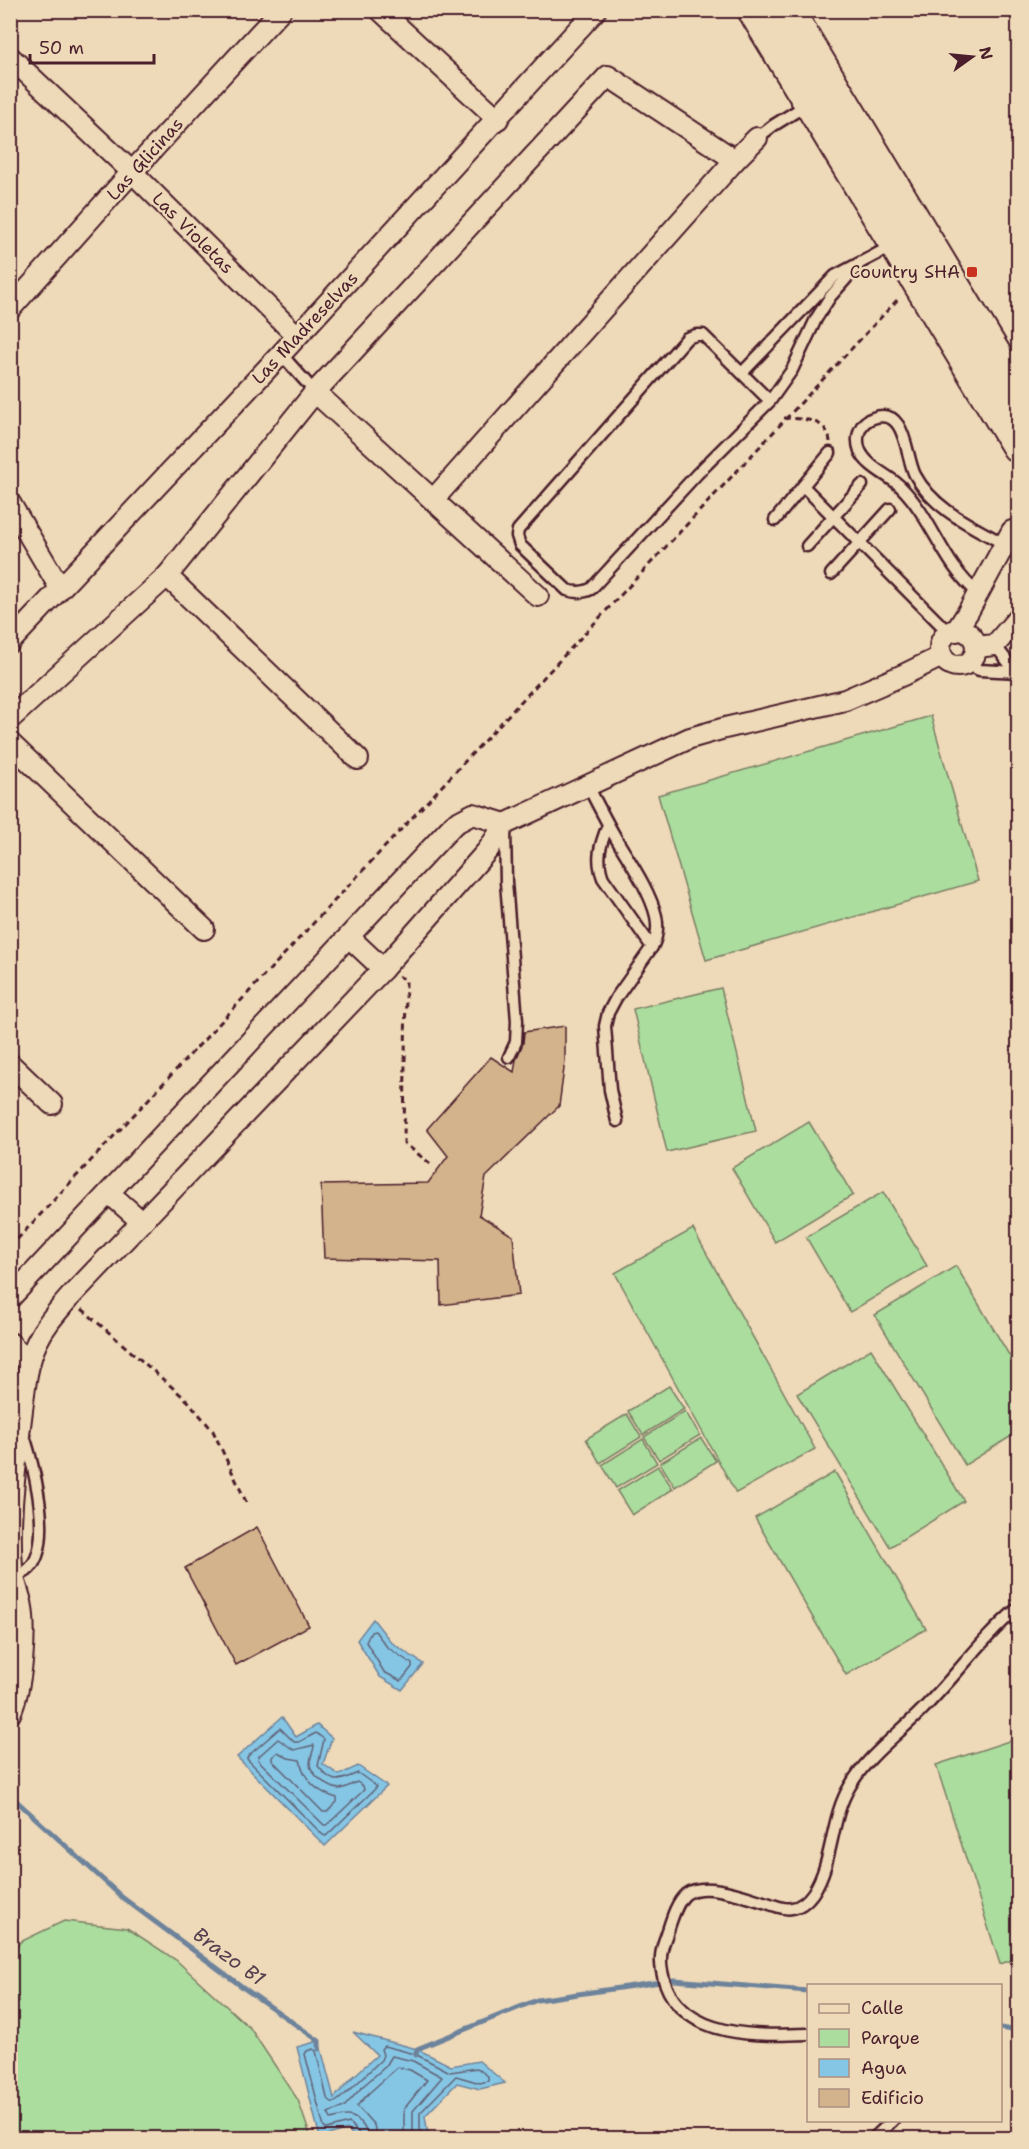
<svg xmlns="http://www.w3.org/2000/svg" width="1029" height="2149" viewBox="0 0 1029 2149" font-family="'Shantell Sans',sans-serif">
	<rect width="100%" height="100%" fill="#eed9b8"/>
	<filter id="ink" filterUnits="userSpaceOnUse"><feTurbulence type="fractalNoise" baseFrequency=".0167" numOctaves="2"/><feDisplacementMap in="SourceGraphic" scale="12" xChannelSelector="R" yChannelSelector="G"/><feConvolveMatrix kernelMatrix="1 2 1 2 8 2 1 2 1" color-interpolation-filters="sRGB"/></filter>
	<g filter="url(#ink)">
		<!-- green -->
		<g fill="#abdd9e" stroke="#7a7e64" stroke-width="1.5">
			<polygon points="931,716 978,881 706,960 658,795"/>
			<polygon points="721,988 756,1131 667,1152 633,1009"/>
			<polygon points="809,1122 853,1195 775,1242 732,1168"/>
			<polygon points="883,1192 927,1266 850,1312 806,1237"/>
			<polygon points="693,1229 815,1449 736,1493 615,1273"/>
			<polygon points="956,1266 1018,1370 1018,1432 965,1465 875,1315"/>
			<polygon points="871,1349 964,1501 890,1547 797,1394"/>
			<polygon points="669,1386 684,1409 643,1435 628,1411"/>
			<polygon points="685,1411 700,1435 659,1460 644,1437"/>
			<polygon points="627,1414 641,1437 600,1463 586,1439"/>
			<polygon points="701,1438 716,1461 675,1487 660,1463"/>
			<polygon points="643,1439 657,1463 616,1488 602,1465"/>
			<polygon points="658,1466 673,1489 632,1515 617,1491"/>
			<polygon points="835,1472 926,1629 846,1675 755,1518"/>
			<polygon points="1018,1738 1018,1958 1000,1964 936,1765"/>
			<polygon points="64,1921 127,1928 176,1960 250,2028 298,2100 311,2138 11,2138 11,1959 20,1942"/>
		</g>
		<!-- water -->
		<g fill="#85c6e5" stroke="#6d839b" stroke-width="1.5">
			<polygon points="373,1619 391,1642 423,1664 402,1690 380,1677 357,1640"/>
			<polygon points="282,1717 296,1737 317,1725 332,1738 323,1764 339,1775 358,1766 387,1786 325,1846 237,1757"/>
			<polygon points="353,2032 417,2049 451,2066 479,2061 505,2083 480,2089 457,2083 425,2116 428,2134 425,2138 356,2138 347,2129 320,2138 297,2047 319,2041 334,2098 353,2077 377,2055"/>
		</g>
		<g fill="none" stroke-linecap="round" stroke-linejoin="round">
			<!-- shore -->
			<g stroke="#626275" stroke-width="1.5">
				<polygon points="375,1631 387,1647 412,1664 412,1667 401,1681 384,1672 366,1642 371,1632"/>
				<path d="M280,1728L294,1742H299L316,1733L324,1739L318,1766C334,1786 338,1781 358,1773L376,1786L375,1789L326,1836L323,1835L247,1759L248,1756Z"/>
				<path d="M278,1739L294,1750L314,1745C314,1751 310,1757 310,1764C310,1774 329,1788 339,1789C345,1789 351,1784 357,1782L363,1786L364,1790L327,1825H324L258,1760L259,1756Z"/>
				<path d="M278,1752L288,1758L300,1760C304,1780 316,1792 337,1798V1802L327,1812H323L272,1760V1757Z"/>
				<path d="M360,2138L359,2133L349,2123L327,2129L324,2128L305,2054L307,2051L313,2049L316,2051L327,2098L333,2103C340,2102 373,2067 381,2060L383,2055L381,2049L384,2046L415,2054L450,2072L477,2068L488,2076V2081L480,2083L456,2076L453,2079L420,2113V2138"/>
				<path d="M368,2138C367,2128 357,2115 346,2116C341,2116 336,2118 331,2119L328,2113L344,2107L362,2087L386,2066L392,2056L413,2061L442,2077L413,2111V2138"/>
				<polyline points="377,2138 374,2125 357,2106 369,2093 398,2067 410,2070 427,2080 404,2109 404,2138"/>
			</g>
			<!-- stream -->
			<g stroke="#6d839b" stroke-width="5">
				<polyline points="10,1795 123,1898 248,1991 319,2041 319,2049"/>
				<polyline points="1000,2028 1018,2031"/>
				<polyline points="416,2055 417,2049 537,2000 674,1980 808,1991"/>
			</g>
		</g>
		<!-- building -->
		<g fill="#d2b38c" stroke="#4a1f2b" stroke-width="1.5">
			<polygon points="565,1026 565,1061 559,1106 486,1177 479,1215 513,1236 519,1295 441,1305 440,1261 324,1258 321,1185 428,1183 448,1156 427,1129 491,1057 514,1072 516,1060 523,1043 524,1032"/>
			<polygon points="257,1527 309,1626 236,1665 185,1568"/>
		</g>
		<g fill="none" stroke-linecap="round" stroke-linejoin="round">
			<!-- service casing -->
			<g stroke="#4a1f2b" stroke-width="15">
				<g id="service">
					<polyline points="757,138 774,125 808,104"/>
					<polyline points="281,354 315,392"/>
					<polyline points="742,373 835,276 894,245"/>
					<path d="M770,401L703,335H696L687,338L518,530L517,536L520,545L567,590C576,593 583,593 591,589L697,474L770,401L792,370L816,319L830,297L859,264"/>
					<polyline points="803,486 949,633"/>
					<polyline points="775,520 830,453"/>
					<polyline points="807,546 862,485"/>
					<polyline points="831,574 890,509"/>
					<path d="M978,593C943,565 933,519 901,487C889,475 868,468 860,451C855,438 859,422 873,418C907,406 905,456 915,475C933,509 972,526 1004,544"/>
					<polyline points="995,645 1014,670"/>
					<polyline points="966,664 979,670 1018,672"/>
					<path d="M588,786C598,805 607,823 617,840C630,862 650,891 656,916C658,926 657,938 652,947L616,998L608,1013L605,1026L610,1090L617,1121"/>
					<path d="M608,825C601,843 595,858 603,878L652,947"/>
					<polyline points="505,828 506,882 517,1021 516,1042 509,1057"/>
					<path d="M11,1576C64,1574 33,1462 23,1433"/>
					<path d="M808,2034C760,2036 685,2039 665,1983C660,1967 659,1955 665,1939C670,1926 675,1903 686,1894C705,1880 749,1898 770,1904C776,1906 785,1910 792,1908C800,1907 808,1900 813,1893C834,1861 830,1818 850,1786C867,1756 899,1734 922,1710C955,1677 982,1638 1018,1608"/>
					<polyline points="874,2138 893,2120"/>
				</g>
			</g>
			<!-- minor casing -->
			<g stroke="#4a1f2b" stroke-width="24">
				<g id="minor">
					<polyline points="380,10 498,119"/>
					<polyline points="10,57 132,172 297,336"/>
					<polyline points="10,309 132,172 281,10"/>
					<polyline points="315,392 538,596"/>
					<polyline points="433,500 735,160 757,138"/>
					<polyline points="10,503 60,588"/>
					<polyline points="167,576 358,759"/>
					<circle cx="958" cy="648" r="18"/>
					<polyline points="956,631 968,612 1012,531"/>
					<polyline points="10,642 281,354 596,10"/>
					<polyline points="976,647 995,645 1018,618"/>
					<polyline points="10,719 167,576 315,392 608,76 735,160"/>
					<polyline points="10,743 204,929"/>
					<polyline points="349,937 383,969"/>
					<polyline points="10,1064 52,1104"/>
					<polyline points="109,1193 142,1222"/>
					<polyline points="10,1298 454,824 473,814 505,824"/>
					<polyline points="10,1343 29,1364"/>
					<path d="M10,1714C22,1687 27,1631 21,1602C18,1590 13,1579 12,1567C8,1520 15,1472 20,1426C24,1398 25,1367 37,1342C45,1325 57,1312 69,1298L383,969L488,850L505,824L690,738L725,728L845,700L903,675L942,656"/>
				</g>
			</g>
			<!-- primary casing -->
			<g stroke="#4a1f2b" stroke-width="36">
				<g id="primary">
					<polyline points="754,10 1018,446"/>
					<polyline points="787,10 1018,393"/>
				</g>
			</g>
			<!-- path -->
			<g stroke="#4a1f2b" stroke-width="3" stroke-dasharray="6 4.5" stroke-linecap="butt">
				<path d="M784,418C802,419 828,418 830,442"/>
				<polyline points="398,976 406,980 404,1143 432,1165"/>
				<polyline points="10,1247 900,297"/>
				<polyline points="82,1309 188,1401 213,1431 248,1506"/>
			</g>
			<!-- service -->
			<use href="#service" stroke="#eed9b8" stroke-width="10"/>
			<!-- minor -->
			<use href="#minor" stroke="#eed9b8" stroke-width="20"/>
			<!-- primary -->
			<use href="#primary" stroke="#eed9b8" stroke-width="32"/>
		</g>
	</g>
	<!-- markers -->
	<rect fill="#c8321e" stroke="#eed9b8" stroke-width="2" x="966" y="266" width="12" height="12" rx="3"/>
	<g text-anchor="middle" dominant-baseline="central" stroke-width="5" stroke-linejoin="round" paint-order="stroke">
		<!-- street labels -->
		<g font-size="18" fill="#4a1f2b" stroke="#eed9b8">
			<text transform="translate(145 159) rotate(-48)">Las Glicinas</text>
			<text transform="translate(193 233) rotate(45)">Las Violetas</text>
			<text transform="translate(305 328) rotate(-47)">Las Madreselvas</text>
		</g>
		<!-- poi labels -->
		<g font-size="18" fill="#4a1f2b" stroke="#eed9b8" text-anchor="end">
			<text x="960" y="272">Country SHA</text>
		</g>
		<!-- water labels -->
		<g font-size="20" font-style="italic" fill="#564050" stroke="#eed9b8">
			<text transform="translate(229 1956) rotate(36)">Brazo B1</text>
		</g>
	</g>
	<!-- margin -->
	<rect width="1029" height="2149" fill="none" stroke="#eed9b8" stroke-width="36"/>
	<rect x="18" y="18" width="993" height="2113" fill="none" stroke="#4a1f2b" stroke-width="2" filter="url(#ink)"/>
	<!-- legend -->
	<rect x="807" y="1984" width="195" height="138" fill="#eed9b8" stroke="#ac8f80" stroke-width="1.5"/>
	<rect x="819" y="2004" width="30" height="9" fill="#eed9b8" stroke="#ac8f80" stroke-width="1.5"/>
	<text x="861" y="2014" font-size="18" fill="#4a1f2b">Calle</text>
	<rect x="819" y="2029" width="30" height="18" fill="#abdd9e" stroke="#ac8f80" stroke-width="1.5"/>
	<text x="861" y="2044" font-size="18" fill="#4a1f2b">Parque</text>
	<rect x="819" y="2059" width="30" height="18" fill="#85c6e5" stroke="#ac8f80" stroke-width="1.5"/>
	<text x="861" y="2074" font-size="18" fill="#4a1f2b">Agua</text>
	<rect x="819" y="2089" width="30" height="18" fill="#d2b38c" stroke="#ac8f80" stroke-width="1.5"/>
	<text x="861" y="2104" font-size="18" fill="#4a1f2b">Edificio</text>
	<!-- north arrow -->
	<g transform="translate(972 57) rotate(75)" stroke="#eed9b8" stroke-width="4.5" paint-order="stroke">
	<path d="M0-4.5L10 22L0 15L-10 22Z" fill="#4a1f2b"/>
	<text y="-9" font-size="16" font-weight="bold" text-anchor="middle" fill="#4a1f2b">N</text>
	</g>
	<!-- scale -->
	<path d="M30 54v9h124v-9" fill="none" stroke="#4a1f2b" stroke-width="3"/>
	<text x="39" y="54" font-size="18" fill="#4a1f2b" stroke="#eed9b8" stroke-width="4.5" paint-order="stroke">50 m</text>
</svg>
